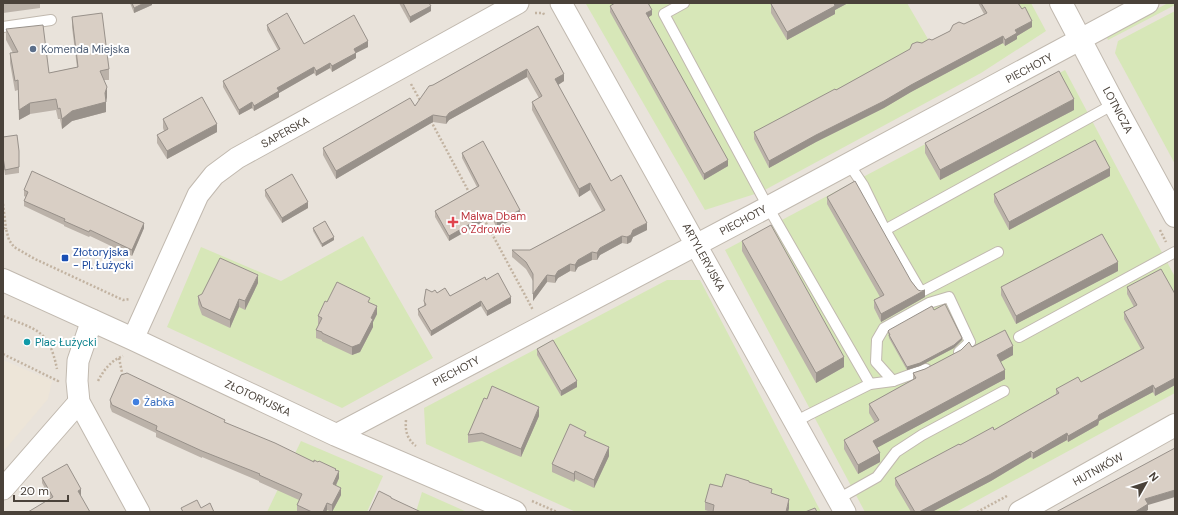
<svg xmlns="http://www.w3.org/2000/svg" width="1178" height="515" viewBox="0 0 1178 515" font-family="'DM Sans',sans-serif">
	<rect width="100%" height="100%" fill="#f5f2ed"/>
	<!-- residential -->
	<rect fill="#e9e3db" x="3" y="3" width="1172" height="509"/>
	<!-- education -->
	<polygon fill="#ede5d8" points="3,360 52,381 48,399 3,452"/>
	<!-- green -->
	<g fill="#d7e7b8">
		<polygon points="587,3 907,3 932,46 1005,3 1031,3 1046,31 981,73 761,192 705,210 586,4"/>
		<polygon points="1168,3 1175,3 1175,5 1108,40 1106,36"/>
		<polygon points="1175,11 1175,164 1115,53 1118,41"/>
		<polygon points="1065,70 1175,277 1175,393 956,512 865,512 725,250"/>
		<polygon points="363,236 433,358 342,408 167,327 201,247 281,281"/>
		<polygon points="667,280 700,280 821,512 576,512 426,444 424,408"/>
		<polygon points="301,441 383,476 367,512 267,512"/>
		<polygon points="422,492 467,512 416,512"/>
	</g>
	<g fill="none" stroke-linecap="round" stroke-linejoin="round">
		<!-- service casing -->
		<g stroke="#c1b9af" stroke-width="12">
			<g id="service">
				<polyline points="684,3 664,14 768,207 870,384"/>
				<polyline points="3,27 51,20"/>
				<polyline points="849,164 863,185 885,230 921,292 998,252"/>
				<polyline points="885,230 1114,104"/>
				<polyline points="1019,337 1175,252"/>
				<polyline points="893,381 876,362 877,340 884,328 929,303 949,297 970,342 959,352"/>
				<polyline points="795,422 808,415 870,384 893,381 926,369"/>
				<polyline points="838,499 877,477 896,452 922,435 1004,391"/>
			</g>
		</g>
		<!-- minor casing -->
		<g stroke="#c1b9af" stroke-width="23">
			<g id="minor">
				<polyline points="561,3 845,512"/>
				<polyline points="92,320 78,361 77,381 79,402 139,512"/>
				<polyline points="133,339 198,195 214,175 237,158 406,65 518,3"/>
				<polyline points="336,435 768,207 1148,3"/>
				<polyline points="3,489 79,402"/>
			</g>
		</g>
		<!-- tertiary casing -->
		<g stroke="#c1b9af" stroke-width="24">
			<g id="tertiary">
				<polyline points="1061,3 1114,104 1175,216"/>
				<polyline points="3,280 133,339 336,435 515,512"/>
				<polyline points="1020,512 1175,425"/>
			</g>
		</g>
		<!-- path -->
		<g stroke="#c2b3a1" stroke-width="2.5" stroke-dasharray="2 2" stroke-linecap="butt">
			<polyline points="535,13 543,13 545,16"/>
			<polyline points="411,84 421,102"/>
			<polyline points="431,121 470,194"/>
			<polyline points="3,204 6,229"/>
			<polyline points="484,219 533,310"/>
			<polyline points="3,228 6,229 9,240 14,247 35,259 123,300 130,299"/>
			<polyline points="1160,230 1166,242"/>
			<path d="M3,316C36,330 49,329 57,369"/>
			<polyline points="3,354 58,381 58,380"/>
			<polyline points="119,358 123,377"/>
			<path d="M98,381C104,370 110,361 123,356"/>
			<path d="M406,420C405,431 407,439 416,446"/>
			<polyline points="532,501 557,512"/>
			<polyline points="977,512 1007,496"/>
		</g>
		<!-- service -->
		<use href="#service" stroke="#fff" stroke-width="10"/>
		<!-- minor -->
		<use href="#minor" stroke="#fff" stroke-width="21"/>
		<!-- tertiary -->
		<use href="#tertiary" stroke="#fff" stroke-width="22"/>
	</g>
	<!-- wall -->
	<g fill="#bbb2a9">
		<polygon points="3,3 40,3 40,8 3,13"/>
		<polygon points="130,3 152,3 152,5 134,13"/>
		<polygon points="399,3 429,3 431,11 410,23"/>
		<polygon points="774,3 848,3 835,10 835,14 787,40 771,13 771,4"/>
		<polygon points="978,3 1018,3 1032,27 1017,36 1017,39 1005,46 1003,43 911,92 884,108 816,142 769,168 754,139 754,132 836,90 922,43 932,40 984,14"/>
		<polygon points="610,6 652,15 648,17 728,166 704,180 610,12"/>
		<polygon points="72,17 109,69 109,80 104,80 107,97 106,100 106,112 72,121 62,129 60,119 58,119 56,110 30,114 19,120 18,90 15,91 10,63 10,53 13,53 6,40 6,29 49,73 77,67 72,27"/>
		<polygon points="267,25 304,44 368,47 356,53 356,58 332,72 330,68 316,76 314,73 279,93 279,97 254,111 252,108 239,115 223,87 223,81 278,50 267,30"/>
		<polygon points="538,26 564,81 558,85 611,181 647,230 633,237 631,242 627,244 622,243 600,255 597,260 592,260 578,267 575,272 570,271 558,278 555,283 547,282 533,301 533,281 526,269 512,257 512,250 530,250 602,211 590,190 579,197 532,110 532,102 539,98 527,77 449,120 446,124 433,122 336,179 323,155 323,148 415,106 433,85"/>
		<polygon points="1074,110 940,180 925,153 925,143"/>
		<polygon points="163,119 217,132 167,159 157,143 157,135 164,131 163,128"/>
		<polygon points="3,137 19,151 19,173 5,175 3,162"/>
		<polygon points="462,153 520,215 497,228 491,217 449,241 435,217 435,211 477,187 462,158"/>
		<polygon points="1110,176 1009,230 994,202 994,194"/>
		<polygon points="24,190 144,228 132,256 90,236 89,237 64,226 64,225 24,206 24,201 26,197 24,196"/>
		<polygon points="265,190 308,208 282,223 265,196"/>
		<polygon points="827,197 911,281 918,290 925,297 881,322 874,308 874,300 880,297 827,204"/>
		<polygon points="313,228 334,240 322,247 313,231"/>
		<polygon points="742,241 844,367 816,383 742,251"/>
		<polygon points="1118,271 1016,324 1001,295 1001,287"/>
		<polygon points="486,280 511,303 487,316 481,306 431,336 418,315 418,309 424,306 424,301 437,293 450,296"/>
		<polygon points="258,283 245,310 239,307 230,328 202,315 198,304 198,296"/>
		<polygon points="1127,287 1175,294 1175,385 1155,396 1153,392 1099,421 1098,425 1068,442 1067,440 1033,459 1031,457 991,481 932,512 911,512 895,485 895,478 960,445 994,430 1027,411 1056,394 1056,389 1081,382 1141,349 1124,319 1124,312 1134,307 1127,294"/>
		<polygon points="327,302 370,303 377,314 373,322 373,327 360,352 352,355 322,341 322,340 316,338 316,330 319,325 318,324 318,316"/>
		<polygon points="934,310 962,340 954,348 920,366 907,370 889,338 888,331"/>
		<polygon points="972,347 1013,355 1000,362 1005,379 876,448 880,462 858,474 844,449 844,440 875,423 869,413 869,404 913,380 913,373 925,369"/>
		<polygon points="537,349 577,387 561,396 537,355"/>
		<polygon points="487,399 539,416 521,457 482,441 468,443 468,435"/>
		<polygon points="110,400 225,423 314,462 336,470 339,478 336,486 341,495 332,512 327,510 326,512 297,512 297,505 299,500 259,482 259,481 202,457 202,458 156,437 156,433 112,412 110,407"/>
		<polygon points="586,437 609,456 594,488 575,479 574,482 552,472 552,464"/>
		<polygon points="42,478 81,495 51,499 42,483"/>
		<polygon points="749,482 772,494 789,508 788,512 711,512 705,510 705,502 722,487"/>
	</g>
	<!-- shaded-wall -->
	<g fill="#98918a">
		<polygon points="144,3 152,3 152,5 134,13 134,8"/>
		<polygon points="834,3 848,3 835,10 835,14 787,40 787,32"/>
		<polygon points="431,6 431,11 410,23 410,17"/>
		<polygon points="652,10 652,15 646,19 646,13"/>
		<polygon points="1032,21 1032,27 1017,36 1017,39 1005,46 1005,40 1015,30"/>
		<polygon points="1003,36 1003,43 911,92 884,108 816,142 769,168 769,161 816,135"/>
		<polygon points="368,41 368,47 356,53 356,58 332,72 332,66 354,49"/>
		<polygon points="330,63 330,68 316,76 316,71"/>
		<polygon points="314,67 314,73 279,93 279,97 254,111 254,106 277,88"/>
		<polygon points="527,69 527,77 449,120 446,124 446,117 449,113"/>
		<polygon points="564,74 564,81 555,87 555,79"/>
		<polygon points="107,87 107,97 106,102 106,112 72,121 62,129 62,119 72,111 105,93"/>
		<polygon points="1074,99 1074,110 940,180 940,170"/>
		<polygon points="252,102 252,108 239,115 239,110"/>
		<polygon points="30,103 30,114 19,120 19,110"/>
		<polygon points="433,115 433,122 336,179 336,171"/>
		<polygon points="217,124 217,132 167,159 167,151"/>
		<polygon points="728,160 728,166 704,180 704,174"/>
		<polygon points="1110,168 1110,176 1009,230 1009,222"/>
		<polygon points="590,183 590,190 579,197 579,189"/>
		<polygon points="308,202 308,208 282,223 282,218"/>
		<polygon points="520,210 520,215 497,228 497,222"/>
		<polygon points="491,212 491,217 449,241 449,236"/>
		<polygon points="144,223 144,228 132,256 132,250"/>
		<polygon points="647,223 647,230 633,237 631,242 627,244 627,237 633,230"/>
		<polygon points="622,236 622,243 600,255 597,260 597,253 600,248"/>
		<polygon points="334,237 334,240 322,247 322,244"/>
		<polygon points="592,252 592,260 578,267 575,272 575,265 578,260"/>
		<polygon points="1118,262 1118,271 1016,324 1016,316"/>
		<polygon points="570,264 570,271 558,278 555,283 555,276 558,271"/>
		<polygon points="258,275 258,283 245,310 245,301"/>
		<polygon points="547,275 547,282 533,301 533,294"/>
		<polygon points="925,290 925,297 881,322 881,314"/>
		<polygon points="511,297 511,303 487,316 487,311"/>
		<polygon points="239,299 239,307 230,328 230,320"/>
		<polygon points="481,301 481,306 431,336 431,331"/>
		<polygon points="377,306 377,314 373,322 373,327 360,352 352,355 352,347 371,318"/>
		<polygon points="962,338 962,340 954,348 920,366 907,370 907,367"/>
		<polygon points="1013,346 1013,355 997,364 997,355"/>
		<polygon points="844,357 844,367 816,383 816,373"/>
		<polygon points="1005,370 1005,379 873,450 873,441"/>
		<polygon points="1175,378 1175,385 1155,396 1155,389"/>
		<polygon points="577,381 577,387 561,396 561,391"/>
		<polygon points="1153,385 1153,392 1099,421 1098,425 1068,442 1068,436 1099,415"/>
		<polygon points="539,407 539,416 521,457 521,449"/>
		<polygon points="1067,433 1067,440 1033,459 1033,453"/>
		<polygon points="609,447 609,456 594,488 594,480"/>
		<polygon points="1031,451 1031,457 991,481 932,512 919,512"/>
		<polygon points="880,453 880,462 858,474 858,465"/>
		<polygon points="339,471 339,478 333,491 333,484"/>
		<polygon points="575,471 575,479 574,482 574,474"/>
		<polygon points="341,488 341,495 332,512 332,505"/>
		<polygon points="81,489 81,495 78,496 78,491"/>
		<polygon points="1175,490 1175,497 1148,505 1148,510 1145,512 1135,512 1145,499"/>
		<polygon points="789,499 789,508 788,512 786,512"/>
		<polygon points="327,503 327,510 326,512 323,512"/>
	</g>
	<!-- building -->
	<g fill="#d9cfc5" stroke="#98918a">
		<polygon points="132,3 144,3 134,8"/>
		<polygon points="403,3 429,3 431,6 410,17"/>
		<polygon points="615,3 648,3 652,10 646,13 728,160 704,174 610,6"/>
		<polygon points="774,3 834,3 835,6 787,32 771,4"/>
		<polygon points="981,3 1018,3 1022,9 1025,7 1032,21 1015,30 1017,33 1005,40 1003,36 911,85 884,101 816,135 769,161 754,132 835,89 836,90 910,49 912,44 917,42 922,43 929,39 932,40 950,31 953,25 959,22 964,24 987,13"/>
		<polygon points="102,13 109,69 100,71 107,87 105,93 106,102 72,111 62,119 60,108 58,109 56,99 30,103 19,110 18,80 15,81 10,53 18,52 6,29 43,25 49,73 78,67 72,17"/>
		<polygon points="287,13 304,44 354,15 368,41 354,49 356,53 332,66 330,63 316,71 314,67 277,88 279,91 254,106 252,102 239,110 223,81 280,49 267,25"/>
		<polygon points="538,26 564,74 555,79 611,181 621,175 647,223 633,230 631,235 627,237 622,236 600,248 597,253 592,252 578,260 575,265 570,264 558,271 555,276 547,275 533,294 533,274 526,262 512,250 530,250 605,210 590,183 579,189 532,102 542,96 527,69 449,113 446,117 433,115 336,171 323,148 410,98 415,106 429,86 433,85"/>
		<polygon points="1059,71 1074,99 940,170 925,143"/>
		<polygon points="202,97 217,124 167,151 157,135 168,129 163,119"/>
		<polygon points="17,135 19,151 19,167 5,170 3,157 3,137"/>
		<polygon points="1095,140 1110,168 1009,222 994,194"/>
		<polygon points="483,141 520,210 497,222 491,212 449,236 435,211 479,186 462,153"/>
		<polygon points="32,171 144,223 132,250 90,230 89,232 64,221 65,219 24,201 28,192 24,190"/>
		<polygon points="292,174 308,202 282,218 265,190"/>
		<polygon points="855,181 911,281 918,290 921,291 925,290 881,314 874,300 884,295 827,197"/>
		<polygon points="325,221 334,237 322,244 313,228"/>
		<polygon points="771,225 844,357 816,373 742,241"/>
		<polygon points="1102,234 1118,262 1016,316 1001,287"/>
		<polygon points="220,258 258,275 245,301 239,299 230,320 202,307 198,296 202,294"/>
		<polygon points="1161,269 1175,294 1175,378 1155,389 1153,385 1099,415 1098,419 1068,436 1067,433 1033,453 1031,451 991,474 919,512 915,512 895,478 959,444 960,445 993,427 994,430 1027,411 1059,393 1056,389 1078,377 1081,382 1144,348 1124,312 1137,305 1127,287"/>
		<polygon points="498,273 511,297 487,311 481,301 431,331 418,309 426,305 424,301 426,289 432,292 435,290 437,293 445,288 450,296 485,277 486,280"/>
		<polygon points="337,282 370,298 368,302 377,306 371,318 373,319 360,344 352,347 322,333 322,332 316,330 322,318 318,316 325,301 327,302"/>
		<polygon points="945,304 962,338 954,345 920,363 907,367 889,335 890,335 888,331 889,330 932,306 934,310"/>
		<polygon points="1005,330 1013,346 997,355 1005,370 873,441 880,453 858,465 844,440 879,420 869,404 916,378 913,373 925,369 961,350 969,342 972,347"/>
		<polygon points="553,340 577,381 561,391 537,349"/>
		<polygon points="127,373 225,420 224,422 275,443 314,462 314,460 318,462 319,461 336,469 335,470 339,471 333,484 341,488 332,505 327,503 323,512 312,512 297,505 302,494 259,475 260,474 202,451 156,430 157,426 112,405 110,400 121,375"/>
		<polygon points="492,386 539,407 521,449 482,433 468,435 484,398 487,399"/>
		<polygon points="570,424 586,432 584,436 609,447 594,480 575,471 574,474 552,464"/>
		<polygon points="1175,448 1175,490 1145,499 1148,504 1135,512 1056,512"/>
		<polygon points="67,464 81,489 78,491 90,512 28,512 53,497 42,478"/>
		<polygon points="726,474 749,481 749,482 772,489 771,493 789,499 786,512 713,512 714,505 705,502 710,484 722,487"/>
		<polygon points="379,491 391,497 391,498 421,512 369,512"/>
		<polygon points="197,500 201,508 210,503 214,512 183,512 181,508"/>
		<polygon points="815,508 817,512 805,512"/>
	</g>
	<!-- markers -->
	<circle fill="#5c6f8a" stroke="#fff" stroke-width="1.5" cx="33" cy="49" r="4"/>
	<path fill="#e0444e" stroke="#fff" stroke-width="1.5" d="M451 216h4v4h4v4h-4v4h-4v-4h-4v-4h4z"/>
	<rect fill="#1a4fb4" stroke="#fff" stroke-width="1.5" x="61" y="254" width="8" height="8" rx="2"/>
	<circle fill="#0f9aa8" stroke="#fff" stroke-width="1.5" cx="27" cy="342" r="4"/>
	<circle fill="#3f7fe0" stroke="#fff" stroke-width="1.5" cx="136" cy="402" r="4"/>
	<g text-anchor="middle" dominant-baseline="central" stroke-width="4" stroke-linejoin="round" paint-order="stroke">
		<!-- service labels -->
		<g font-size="11" fill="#4e5e75" stroke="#fff" text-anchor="start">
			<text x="41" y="49">Komenda Miejska</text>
		</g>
		<!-- street labels -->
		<g font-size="11" fill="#4a423a" stroke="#fff">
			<text transform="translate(1029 68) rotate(-28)">PIECHOTY</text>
			<text transform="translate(1118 110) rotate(62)">LOTNICZA</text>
			<text transform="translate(285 132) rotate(-29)">SAPERSKA</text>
			<text transform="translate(743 220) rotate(-28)">PIECHOTY</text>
			<text transform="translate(704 257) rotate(61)">ARTYLERYJSKA</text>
			<text transform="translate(456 371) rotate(-28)">PIECHOTY</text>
			<text transform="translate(258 398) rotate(25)">ZŁOTORYJSKA</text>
			<text transform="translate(1098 469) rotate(-29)">HUTNIKÓW</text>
		</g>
		<!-- health labels -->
		<g font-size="11" fill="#be3a42" stroke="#fff" text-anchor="start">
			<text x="461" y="216">Malwa Dbam<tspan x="461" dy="13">o Zdrowie</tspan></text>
		</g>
		<!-- transit labels -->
		<g font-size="11" fill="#164399" stroke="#fff" text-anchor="start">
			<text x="73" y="252">Złotoryjska<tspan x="73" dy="13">- Pl. Łużycki</tspan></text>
		</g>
		<!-- culture labels -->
		<g font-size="11" fill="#0d838f" stroke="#fff" text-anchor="start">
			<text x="35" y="342">Plac Łużycki</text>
		</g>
		<!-- shop labels -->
		<g font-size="11" fill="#366cbe" stroke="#fff" text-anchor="start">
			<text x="144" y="402">Żabka</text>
		</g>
	</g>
	<!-- border -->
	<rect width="1178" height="515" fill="none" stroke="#4a423a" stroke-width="8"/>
	<!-- north arrow -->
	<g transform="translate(1146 483) rotate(51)" stroke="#ffffff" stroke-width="3" paint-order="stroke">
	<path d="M0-3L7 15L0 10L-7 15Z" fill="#4a423a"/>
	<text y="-6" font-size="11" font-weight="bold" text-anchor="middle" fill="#4a423a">N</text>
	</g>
	<!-- scale -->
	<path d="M14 495v6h54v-6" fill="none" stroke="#4a423a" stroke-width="2"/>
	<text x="20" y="495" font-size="12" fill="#4a423a" stroke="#ffffff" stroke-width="3" paint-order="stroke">20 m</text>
</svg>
